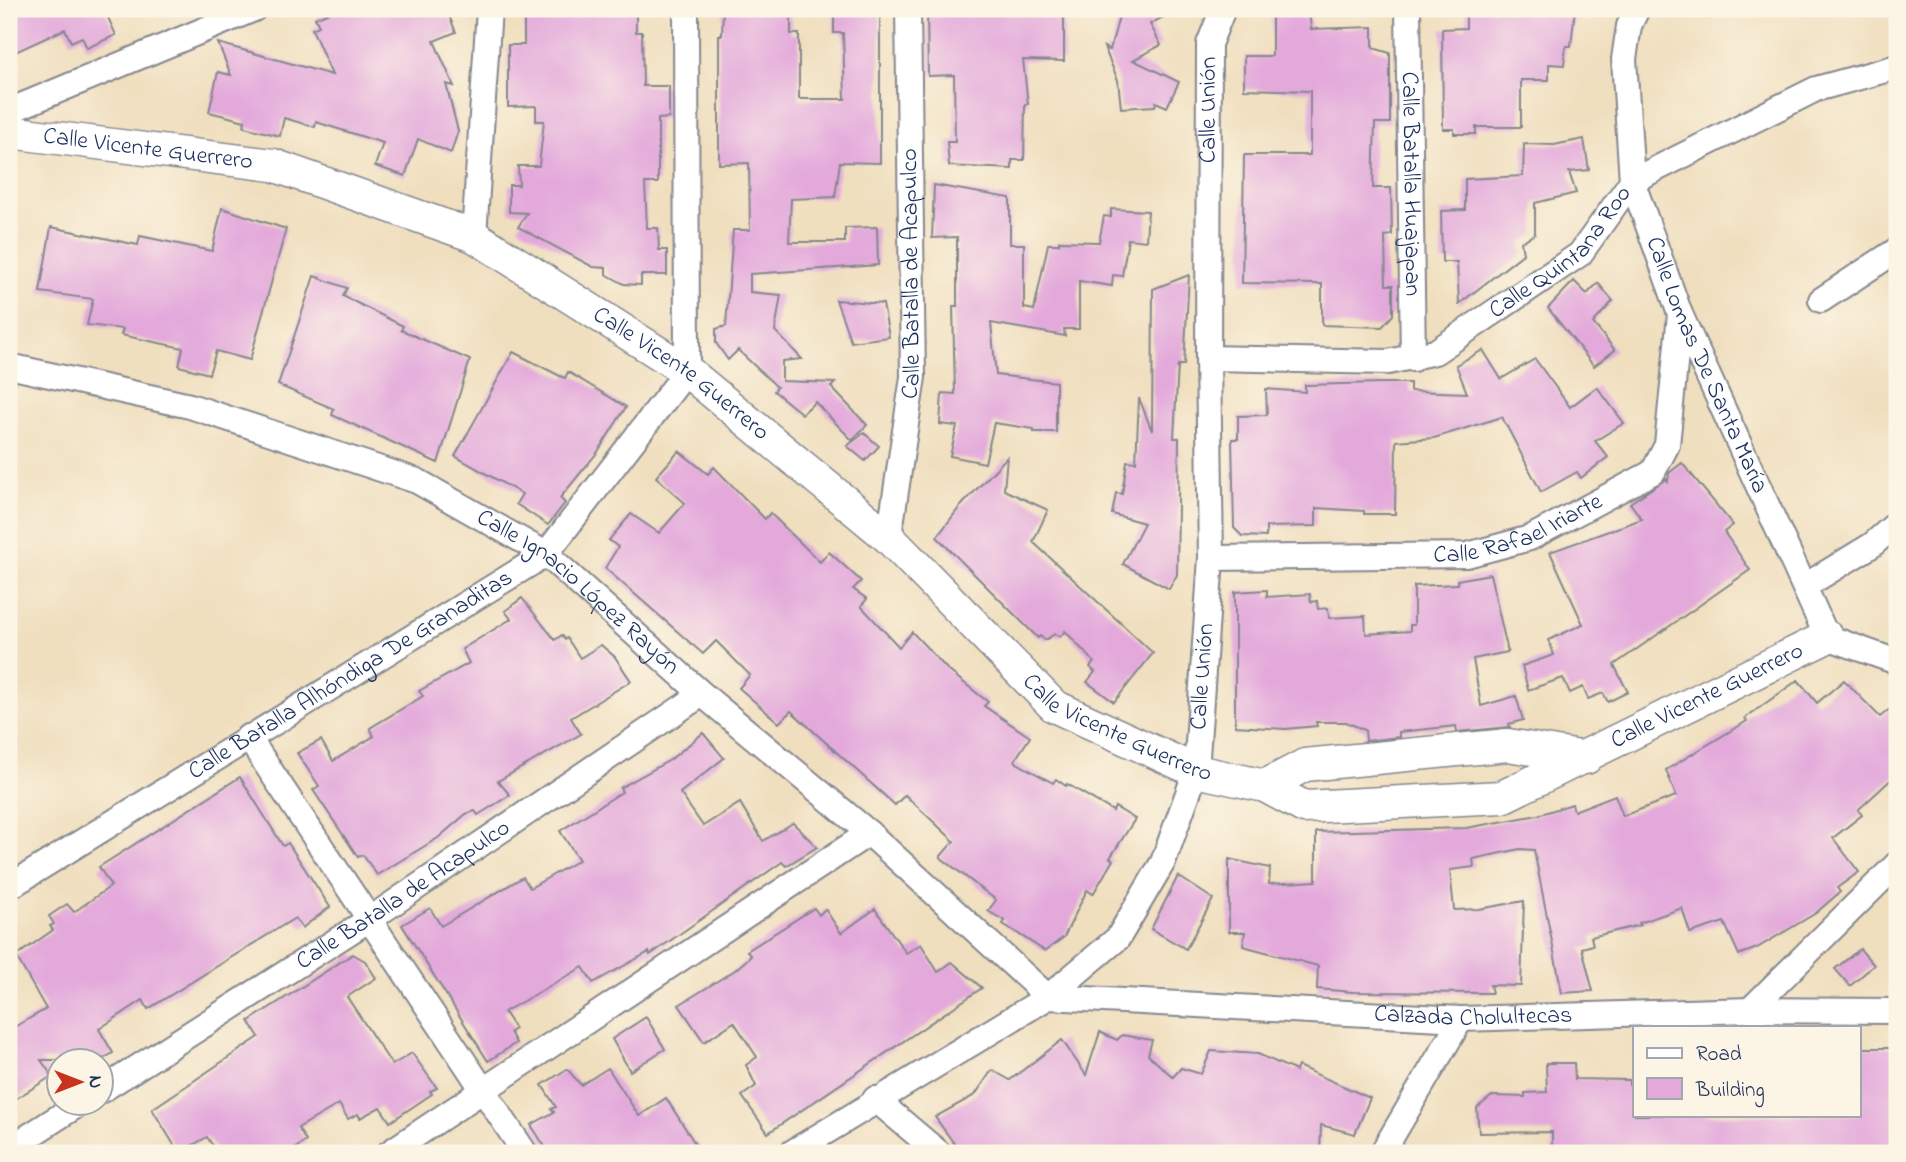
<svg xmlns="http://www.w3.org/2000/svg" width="1906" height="1162" viewBox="0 0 1906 1162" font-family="'Indie Flower',sans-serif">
	<rect width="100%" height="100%" fill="#fcf5e5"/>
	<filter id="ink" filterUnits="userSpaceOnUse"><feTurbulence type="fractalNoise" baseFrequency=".0143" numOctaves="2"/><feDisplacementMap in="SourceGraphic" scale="14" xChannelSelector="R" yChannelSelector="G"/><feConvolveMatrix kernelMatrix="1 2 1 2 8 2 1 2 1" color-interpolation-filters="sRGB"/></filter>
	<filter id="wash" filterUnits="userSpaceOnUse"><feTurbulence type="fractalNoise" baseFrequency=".00686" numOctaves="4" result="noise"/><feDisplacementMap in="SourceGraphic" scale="28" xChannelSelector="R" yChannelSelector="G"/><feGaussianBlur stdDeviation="1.57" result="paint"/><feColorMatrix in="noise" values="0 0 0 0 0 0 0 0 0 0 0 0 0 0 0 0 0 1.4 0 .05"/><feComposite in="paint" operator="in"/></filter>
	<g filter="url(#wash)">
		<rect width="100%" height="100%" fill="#f0dfbf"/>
		<g id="blocks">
			<!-- building -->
			<g fill="#e3a9db">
				<polygon points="9,9 109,9 105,11 116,35 87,48 82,37 71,42 65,29 9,55"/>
				<polygon points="336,9 446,9 456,32 434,41 454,86 446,84 458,131 451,153 418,139 405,176 375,166 383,143 316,122 315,127 284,118 280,136 244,127 245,121 209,112 218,72 231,75 218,43 332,75 312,29 319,26 315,18"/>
				<polygon points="524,9 636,9 636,32 642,32 643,86 669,86 669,118 658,119 658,183 645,183 647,228 658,228 659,250 667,250 667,275 641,275 641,285 624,284 606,274 606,268 593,267 518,227 527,213 509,212 509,185 519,185 518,166 539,166 544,121 536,121 536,106 508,107 508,45 524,45"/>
				<polygon points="723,9 791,9 791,34 799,34 799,99 845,99 843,33 834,33 834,9 880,9 880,163 840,162 835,197 791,199 789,242 845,242 845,228 877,227 878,265 750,274 750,292 781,295 775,331 802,359 782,361 782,381 835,383 831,387 867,425 852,440 815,402 802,414 774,391 777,387 738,350 728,360 716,343 716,329 726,326 733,230 750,230 749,163 719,164 719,35 722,35"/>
				<polygon points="927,9 1064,9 1064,61 1023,60 1028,104 1025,104 1024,160 1012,160 1012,169 949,166 947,142 955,142 954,75 928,76"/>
				<polygon points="1121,9 1178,9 1150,24 1161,45 1133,60 1179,82 1167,107 1156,102 1155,106 1121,108 1118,80 1104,47 1110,50"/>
				<polygon points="1272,9 1309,9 1311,29 1373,27 1373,48 1390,53 1390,123 1375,123 1373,188 1391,188 1392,235 1385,236 1386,285 1393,285 1393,315 1382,327 1322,325 1322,284 1242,283 1244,155 1310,155 1310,91 1244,89 1244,56 1272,56"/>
				<polygon points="1466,9 1575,9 1571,46 1566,46 1564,65 1549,64 1549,80 1521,80 1521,127 1476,127 1476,134 1454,134 1454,129 1443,129 1442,29 1466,28"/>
				<polygon points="1584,139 1589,170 1569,172 1576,193 1535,203 1535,234 1521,242 1523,254 1459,304 1457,262 1442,262 1441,211 1465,210 1465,179 1523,176 1524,144 1554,145"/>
				<polygon points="934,185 1010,198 1010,244 1024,244 1024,308 1034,310 1048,244 1059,244 1059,241 1099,242 1104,216 1111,217 1111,209 1148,211 1146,241 1128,239 1122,276 1113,275 1112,286 1079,281 1079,329 1064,329 1065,336 991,323 996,375 1056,382 1056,432 1034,432 1034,429 994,423 985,463 950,456 957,426 940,424 942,393 955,394 953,306 957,306 957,237 932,238"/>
				<polygon points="222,208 286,229 250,360 216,351 209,374 179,366 183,348 121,335 123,329 87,325 93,299 40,292 51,227 138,245 140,236 212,251"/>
				<polygon points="1189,275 1184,365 1178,365 1174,438 1179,438 1177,575 1169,589 1123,564 1144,523 1112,514 1116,493 1122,494 1127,461 1136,462 1139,398 1152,431 1153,289"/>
				<polygon points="314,276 347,288 343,296 403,326 401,330 470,360 438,463 332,415 334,409 278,385"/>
				<polygon points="1574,281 1587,294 1598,283 1613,301 1593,323 1615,350 1594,366 1548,308"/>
				<polygon points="836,300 883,304 889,337 851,342"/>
				<polygon points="1483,350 1501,379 1535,359 1570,407 1597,387 1624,423 1595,441 1608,457 1581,478 1577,472 1541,492 1502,417 1434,438 1396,441 1395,514 1364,514 1364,511 1316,508 1316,526 1266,527 1266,537 1242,536 1234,528 1232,439 1238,439 1238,416 1267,415 1266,389 1305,392 1305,385 1381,383 1410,383 1410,391 1467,393 1456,365"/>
				<polygon points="513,352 560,376 565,378 568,372 626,407 597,453 560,498 565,503 548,525 516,504 522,494 455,456"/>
				<polygon points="864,433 879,446 865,461 847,446"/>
				<polygon points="679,451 708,474 714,467 765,519 770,513 820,562 829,552 861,581 853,589 867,599 861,606 899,647 912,632 948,670 988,702 984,706 1030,737 1015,760 1017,763 1053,783 1056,779 1066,786 1067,784 1113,811 1115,807 1135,819 1110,858 1113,860 1093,894 1087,890 1064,937 1045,951 1003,924 1005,921 988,911 996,900 940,857 954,841 905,795 895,805 791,711 779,723 739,688 750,675 716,641 703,654 605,568 618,547 609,540 631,514 659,533 685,503 656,477"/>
				<polygon points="1007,457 1004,490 1048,510 1033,542 1153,653 1114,702 1087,682 1095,672 1090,667 1094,662 1065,631 1060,637 1055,634 1045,640 1040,636 1038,638 937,537 959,508"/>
				<polygon points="1682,463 1733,525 1724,532 1750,570 1614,665 1628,692 1608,702 1603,693 1588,699 1583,687 1570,693 1563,678 1528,690 1522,666 1554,655 1549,640 1583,624 1550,552 1642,519 1630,503 1666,479 1668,482 1669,473"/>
				<polygon points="1490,574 1508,652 1473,659 1481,706 1516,696 1523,720 1509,724 1510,727 1457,732 1456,726 1399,732 1399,737 1366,741 1365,730 1346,722 1316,722 1317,726 1285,729 1235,726 1235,592 1267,590 1267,597 1310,594 1311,602 1317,601 1318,609 1328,608 1329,618 1365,616 1366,634 1410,631 1410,625 1414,625 1414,586 1458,584 1457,580"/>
				<polygon points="522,598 555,640 562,635 565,640 567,638 580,658 601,645 615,657 631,681 571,718 581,734 498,781 510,795 478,815 475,811 466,814 438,838 377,875 363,855 358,857 313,790 319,786 297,753 321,740 333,761 374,736 370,728 423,696 419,691 469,663 462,649 511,619 505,611"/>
				<polygon points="1798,680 1817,703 1844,680 1880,717 1897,703 1897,774 1858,810 1862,815 1833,838 1859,872 1837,888 1840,892 1816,913 1757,948 1739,955 1724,922 1690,933 1682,908 1639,923 1640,925 1591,937 1593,945 1582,948 1593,991 1562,993 1534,850 1520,849 1473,859 1474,867 1450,870 1454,910 1479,909 1524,901 1521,986 1490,985 1492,993 1353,992 1317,989 1318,966 1243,946 1245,932 1229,932 1229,859 1270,868 1269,884 1316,881 1316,832 1466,828 1538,815 1572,804 1574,811 1615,795 1623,816 1676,796 1666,770 1747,721 1745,718"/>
				<polygon points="703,733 724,758 680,793 703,826 740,803 763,841 793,823 817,847 786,866 782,862 650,955 649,952 593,983 583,967 504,1012 515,1029 510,1032 516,1043 488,1061 402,925 430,908 441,926 523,877 530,888 579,860 560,831 622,792 620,788 670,760"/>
				<polygon points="240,777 283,846 288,843 330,907 302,928 295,918 148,1009 143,1000 99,1029 113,1053 101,1060 41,1060 52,1076 9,1103 9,1030 46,1009 16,956 53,930 50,926 54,924 49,916 67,904 74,912 111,886 99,867"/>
				<polygon points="1178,876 1213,899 1186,949 1151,929"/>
				<polygon points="814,908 819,915 825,909 841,933 875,909 906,953 921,944 938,972 952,962 982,988 768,1133 742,1096 756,1086 746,1065 757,1057 734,1022 704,1042 679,1005 735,970 751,956 747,951"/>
				<polygon points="1860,949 1874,965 1850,986 1835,969"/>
				<polygon points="353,954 365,961 376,978 347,997 392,1065 412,1053 437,1088 430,1091 432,1094 390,1122 380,1107 360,1118 358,1114 348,1119 339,1104 298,1128 306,1141 288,1153 218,1153 207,1137 179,1153 152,1109 259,1037 249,1021"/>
				<polygon points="646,1017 665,1049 630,1071 612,1039"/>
				<polygon points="1100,1032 1117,1040 1122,1035 1152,1040 1148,1055 1173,1077 1181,1068 1201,1074 1211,1051 1258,1054 1296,1071 1298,1066 1370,1098 1355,1134 1321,1125 1320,1153 961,1153 935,1117 975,1095 992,1070 1010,1080 1062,1040 1086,1075"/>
				<polygon points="1859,1048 1897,1048 1897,1153 1552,1153 1552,1132 1479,1133 1477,1108 1492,1096 1525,1097 1525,1093 1547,1092 1546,1063 1574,1063 1575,1079 1629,1080 1629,1085 1635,1085 1635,1115 1859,1115"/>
				<polygon points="608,1068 639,1116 666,1098 701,1153 549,1153 531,1125 554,1112 551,1109 556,1107 542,1085 567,1069 581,1085"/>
			</g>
		</g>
	</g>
	<g filter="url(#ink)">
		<use href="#blocks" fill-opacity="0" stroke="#86878e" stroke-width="2"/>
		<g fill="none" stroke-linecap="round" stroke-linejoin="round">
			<!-- minor casing -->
			<g stroke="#86878e" stroke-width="28">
				<g id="minor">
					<path id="s1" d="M1408,9L1413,359"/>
					<path id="s2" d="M1637,9L1629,26L1624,59L1632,181L1680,314L1827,637L1897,662"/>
					<polyline points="9,111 254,9"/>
					<polyline points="474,236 489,9"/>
					<polyline points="1821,300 1897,250"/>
					<path id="s3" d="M1208,358L1388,362L1435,352L1580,254L1632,181L1816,89L1897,67"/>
					<path id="s4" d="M9,366L190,406L417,481L546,554L702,694L869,833L1048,997L1461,1019L1750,1010L1897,1011"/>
					<path id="s5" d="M889,538L913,377L908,9"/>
					<path id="s6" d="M1211,558L1467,555L1530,538L1653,472L1667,445L1680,314"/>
					<polyline points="1805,586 1872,545 1897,523"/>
					<polyline points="248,737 525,1153"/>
					<path id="s7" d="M9,887L546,554L687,371L686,9"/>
					<polyline points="1750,1010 1897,864"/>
					<path id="s8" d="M102,1090L370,919L702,694"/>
					<polyline points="875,1099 939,1153"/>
					<polyline points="9,1149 82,1102"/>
					<polyline points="389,1153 869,833"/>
					<path id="s9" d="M791,1153L1048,997L1118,938L1163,862L1196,771L1211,558L1208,358L1209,44L1223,9"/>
					<polyline points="1382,1153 1461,1019"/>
				</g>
			</g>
			<!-- tertiary casing -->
			<g stroke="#86878e" stroke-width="35">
				<g id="tertiary">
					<path id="s10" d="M9,132L273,165L474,236L687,371L889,538L1054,706L1196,771L1265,786L1304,807L1502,797L1827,637"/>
					<polyline points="1265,786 1305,765 1508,745 1586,758"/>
				</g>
			</g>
			<!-- minor -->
			<use href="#minor" stroke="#fff" stroke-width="24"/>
			<!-- tertiary -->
			<use href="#tertiary" stroke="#fff" stroke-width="32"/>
		</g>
	</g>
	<g text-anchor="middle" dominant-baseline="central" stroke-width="5" stroke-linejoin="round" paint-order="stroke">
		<!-- street labels -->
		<g font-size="24" fill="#1b2f5e" stroke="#fcf5e5">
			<text stroke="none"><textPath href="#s9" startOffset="1239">Calle Unión</textPath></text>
			<text stroke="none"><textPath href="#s10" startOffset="140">Calle Vicente Guerrero</textPath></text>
			<text stroke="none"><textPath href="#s1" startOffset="175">Calle Batalla Huajapan</textPath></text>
			<text stroke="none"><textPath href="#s3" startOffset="390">Calle Quintana Roo</textPath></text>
			<text stroke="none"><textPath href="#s5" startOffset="266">Calle Batalla de Acapulco</textPath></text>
			<text stroke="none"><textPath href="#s2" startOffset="373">Calle Lomas De Santa María</textPath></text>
			<text stroke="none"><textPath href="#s10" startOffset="728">Calle Vicente Guerrero</textPath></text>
			<text stroke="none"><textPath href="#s6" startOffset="312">Calle Rafael Iriarte</textPath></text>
			<text stroke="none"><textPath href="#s4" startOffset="621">Calle Ignacio López Rayón</textPath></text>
			<text stroke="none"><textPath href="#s7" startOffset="402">Calle Batalla Alhóndiga De Granaditas</textPath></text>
			<text stroke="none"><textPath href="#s9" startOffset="672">Calle Unión</textPath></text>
			<text stroke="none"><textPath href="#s10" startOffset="1927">Calle Vicente Guerrero</textPath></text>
			<text stroke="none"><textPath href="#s10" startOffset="1295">Calle Vicente Guerrero</textPath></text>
			<text stroke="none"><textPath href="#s8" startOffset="359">Calle Batalla de Acapulco</textPath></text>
			<text stroke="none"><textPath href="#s4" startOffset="1668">Calzada Cholultecas</textPath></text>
		</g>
	</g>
	<!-- margin -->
	<rect width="1906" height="1162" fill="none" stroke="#fcf5e5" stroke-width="35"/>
	<!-- legend -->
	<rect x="1633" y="1026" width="228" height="91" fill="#fcf5e5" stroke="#a2a6af" stroke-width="2"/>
	<rect x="1647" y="1048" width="35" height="10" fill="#ffffff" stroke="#a2a6af" stroke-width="2"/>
	<text x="1696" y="1060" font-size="21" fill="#1b2f5e">Road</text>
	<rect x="1647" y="1078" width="35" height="21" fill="#e3a9db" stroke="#a2a6af" stroke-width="2"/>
	<text x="1696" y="1096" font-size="21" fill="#1b2f5e">Building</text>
	<!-- north arrow -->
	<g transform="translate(80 1082) rotate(90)"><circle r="33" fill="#fcf5e5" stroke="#a2a6af" stroke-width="2"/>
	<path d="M0-5L12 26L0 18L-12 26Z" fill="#c8321e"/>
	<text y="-10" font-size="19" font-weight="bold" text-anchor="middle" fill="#1b2f5e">N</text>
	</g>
</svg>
